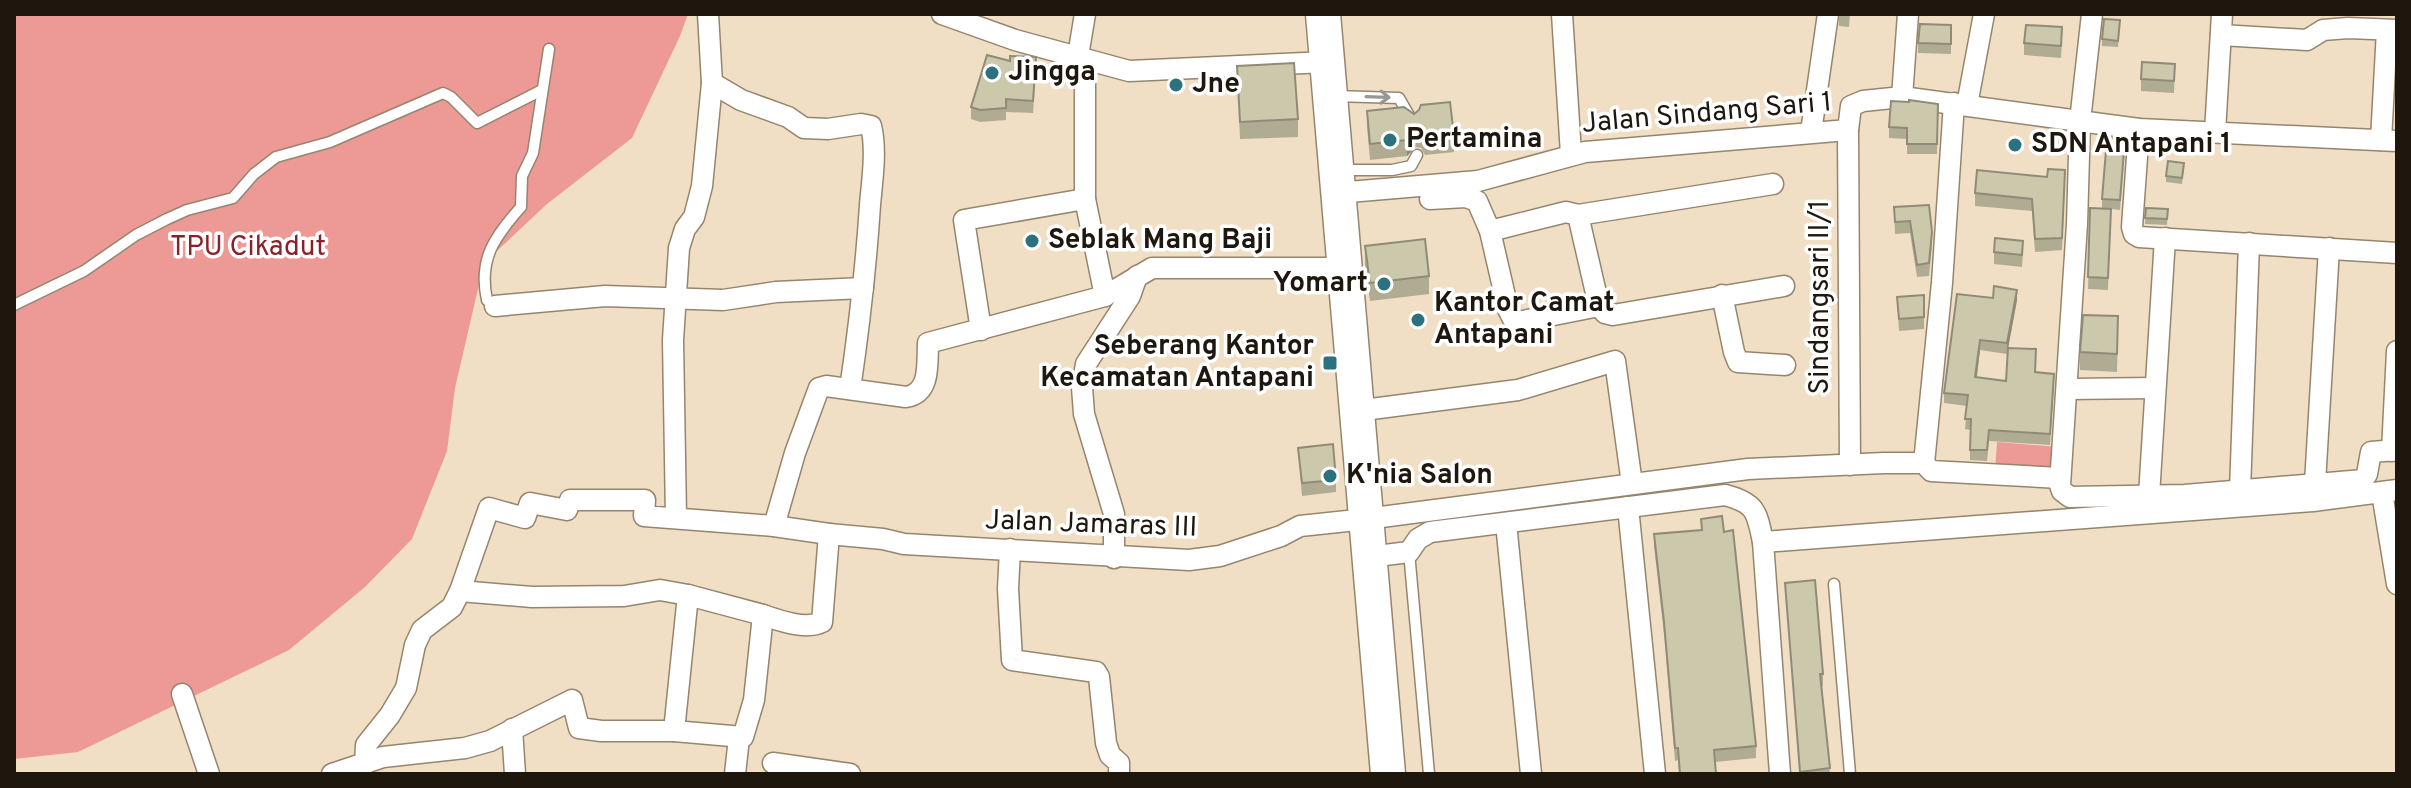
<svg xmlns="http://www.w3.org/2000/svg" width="2411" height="788" viewBox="0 0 2411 788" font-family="Overpass,sans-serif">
	<rect width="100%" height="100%" fill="#f1dfc5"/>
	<!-- green -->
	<g fill="#ed9996">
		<polygon points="14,14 688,14 680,36 632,138 547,204 484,263 455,388 447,451 412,539 365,587 289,650 78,752 14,759"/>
		<polygon points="1997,442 2058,447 2056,475 1995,471"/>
	</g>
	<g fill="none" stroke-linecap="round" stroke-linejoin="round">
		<!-- lane casing -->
		<g stroke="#96856e" stroke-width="13">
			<g id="lane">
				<polyline points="1335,96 1399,98 1411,119"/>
				<polyline points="1342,170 1392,170 1411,166 1417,155"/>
				<polyline points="14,305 84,271 136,235 167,219 187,210 233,198 254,174 276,157 330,142 443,93 451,97 477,123 542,90"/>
				<path d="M495,306L487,300C478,259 495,236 521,207L522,176L533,153L549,49"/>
				<polyline points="1409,552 1429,774"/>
				<polyline points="1834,584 1850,774"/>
			</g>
		</g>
		<!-- street casing -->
		<g stroke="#96856e" stroke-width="23">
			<g id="street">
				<polyline points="942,14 1015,40 1129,71 1327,62"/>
				<polyline points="1562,14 1571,154"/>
				<polyline points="2092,14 2080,121 2077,224 2060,485 2062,491 2070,497 2185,495 2363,480 2367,474 2371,452 2397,450"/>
				<polyline points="2221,35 2307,40 2323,30 2348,28 2397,30"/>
				<polyline points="1078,56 1085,14"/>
				<polyline points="1085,59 1085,199 1105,296"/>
				<path d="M712,83L741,100L788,117L804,128L828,129L861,124L871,126C877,150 872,181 870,205C866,267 859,328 850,389"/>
				<polyline points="1902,97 1908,14"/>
				<polyline points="1967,105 1984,14"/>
				<polyline points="2139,129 2132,227 2134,234 2139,237 2397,253"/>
				<polyline points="1848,130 1850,465"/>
				<polyline points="1811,132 1828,14"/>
				<polyline points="2215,132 2222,14"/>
				<polyline points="2381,140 2387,30"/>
				<polyline points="1337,193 1478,181 1585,152 1848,130 1851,106 1863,101 1902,97 2139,129 2397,141"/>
				<polyline points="1430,199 1466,197 1477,201 1490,231 1508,309 1513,319 1518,322 1599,306 1605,313 1613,315 1784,286"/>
				<polyline points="1578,215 1773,184"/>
				<polyline points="1490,231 1566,212 1578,215 1599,306"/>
				<polyline points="1722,295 1734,352 1738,362 1785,365"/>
				<polyline points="495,306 605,296 723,300 776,292 863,288"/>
				<polyline points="981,330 964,220 1085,199"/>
				<polyline points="2067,389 2155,388"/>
				<polyline points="1356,411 1518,390 1615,361 1632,484"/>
				<polyline points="2392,451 2397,351"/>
				<polyline points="1924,463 1942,283 1954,103"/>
				<polyline points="2315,483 2329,248"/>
				<polyline points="2240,491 2249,243"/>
				<polyline points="2382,493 2397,584"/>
				<polyline points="2149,496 2165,238"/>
				<polyline points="1628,507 1655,774"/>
				<polyline points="676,517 673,340 679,248 685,229 694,217 702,186 712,83 708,14"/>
				<polyline points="1506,523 1531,774"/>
				<path d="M774,526L795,453L819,388L826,386L906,397C931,393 927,364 928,343L1105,296L1152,268H1344"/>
				<polyline points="1763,542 2313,501 2397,490"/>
				<polyline points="1010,549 1008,589 1012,660 1096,672 1099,677 1106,743 1110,755 1119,763 1119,774"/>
				<path d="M1369,557L1409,552L1418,539L1430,532L1725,495C1756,503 1757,512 1763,542L1780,774"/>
				<polyline points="1114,558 1114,514 1084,414 1082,387 1086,364 1130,296 1137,276"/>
				<polyline points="460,591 532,597 624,596 660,590 688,595 763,615"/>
				<polyline points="182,694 209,774"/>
				<polyline points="512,729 515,774"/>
				<polyline points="674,731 688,595"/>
				<polyline points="773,763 850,774"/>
				<polyline points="365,764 366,745 390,715 406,688 415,645 422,630 452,607 460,591 489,508 525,518 530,503 567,510 570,500 645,500 644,516 774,526 829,534"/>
				<path d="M332,774L383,757L465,748L490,741L572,700L579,728L601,731H674L743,737L754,700L763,615C780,621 806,630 822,622L829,534L883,539L904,544L1189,560L1220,556L1281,536L1300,526L1366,519L1748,469L1884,463H1924L1931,471L2060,478"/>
				<polyline points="735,774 739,738"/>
			</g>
		</g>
		<!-- highway casing -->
		<g stroke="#96856e" stroke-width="37">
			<polyline id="highway" points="1323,14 1388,774"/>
		</g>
		<!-- lane -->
		<use href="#lane" stroke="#fff" stroke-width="10"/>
		<!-- street -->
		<use href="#street" stroke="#fff" stroke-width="20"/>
		<!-- highway -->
		<use href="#highway" stroke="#fff" stroke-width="34"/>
	</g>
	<!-- wall -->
	<g fill="#afac93" fill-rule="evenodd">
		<polygon points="1839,14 1850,14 1849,27 1839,26"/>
		<polygon points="2120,20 2118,47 2102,46 2102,39"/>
		<polygon points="1951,25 1951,54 1918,53 1918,43"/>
		<polygon points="2062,39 2061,58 2024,55 2024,43"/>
		<polygon points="2175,64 2174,93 2141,91 2141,79"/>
		<polygon points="1237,66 1298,119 1298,137 1240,139"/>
		<polygon points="1036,69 1033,113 1006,112 1006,120 980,122 971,119 971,107"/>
		<polygon points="1938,104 1937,154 1907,154 1907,139 1889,138 1889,127"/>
		<polygon points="1367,111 1414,114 1454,135 1454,152 1425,155 1421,148 1416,147 1407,156 1370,160 1367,127"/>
		<polygon points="2125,148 2120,210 2102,208 2102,199"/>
		<polygon points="2184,169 2182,184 2166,182 2166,176"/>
		<polygon points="2047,177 2065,182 2062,250 2035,252 2032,211 1975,206 1975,193"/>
		<polygon points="1929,205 1932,245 1929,276 1917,277 1910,233 1895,234 1894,207"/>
		<polygon points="2090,208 2111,209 2108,290 2088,289"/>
		<polygon points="2146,208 2168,209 2167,225 2145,224"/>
		<polygon points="1365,246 1429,276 1429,294 1370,301 1365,264"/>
		<polygon points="1994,252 2023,253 2022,267 1994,264"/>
		<polygon points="1924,295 1924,329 1899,331 1897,297"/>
		<path d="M1993,298L2017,300L2008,348L2036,372L2054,385L2050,445L1989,441L1987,461L1970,460V430L1965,429L1967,406L1944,403V393ZM1980,350L2007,354L2006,381L1977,378Z"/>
		<polygon points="2118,334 2117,372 2080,370 2080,352"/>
		<polygon points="1298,448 1336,480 1336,492 1302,496"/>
		<polygon points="1701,519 1756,746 1756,758 1715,762 1716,774 1679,774 1678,760 1675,761 1664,634 1654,546 1654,534 1701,530"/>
		<polygon points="1785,583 1823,674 1823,686 1822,686 1830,774 1800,774"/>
	</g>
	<!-- shaded-wall -->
	<g fill="#8e8c78">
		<polygon points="1416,131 1416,147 1407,156 1407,140"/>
		<polygon points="2017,290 2017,300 2007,354 2007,343"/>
		<polygon points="1980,340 1980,350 1975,388 1975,377"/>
	</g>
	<!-- building -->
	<g fill="#cbc8ab" stroke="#8e8c78" stroke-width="2">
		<polygon points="2104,19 2120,20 2118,41 2102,39"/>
		<polygon points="1920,24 1951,25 1951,44 1918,43"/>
		<polygon points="2026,25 2062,27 2061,46 2024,43"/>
		<polygon points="987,55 1010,61 1010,56 1036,57 1033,101 1006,99 1006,108 980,110 971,107"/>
		<polygon points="2142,62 2175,64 2174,81 2141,79"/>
		<polygon points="1294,63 1298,119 1240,122 1237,66"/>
		<polygon points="1909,100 1938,104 1937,144 1907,144 1907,128 1889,127 1891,101 1909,102"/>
		<polygon points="1450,102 1454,135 1425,138 1421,132 1416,131 1407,140 1370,144 1367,111 1404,107 1414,114 1419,110 1421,105"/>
		<polygon points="2107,138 2125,139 2120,200 2102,199"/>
		<polygon points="2168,161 2184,163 2182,178 2166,176"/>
		<polygon points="2048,169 2065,170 2062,238 2035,239 2032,199 1975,193 1977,170 2047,177"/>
		<polygon points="1929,205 1932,232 1929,263 1917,265 1910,221 1895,222 1894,207"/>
		<polygon points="2090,208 2111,209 2108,278 2088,277"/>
		<polygon points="2146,208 2168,209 2167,219 2145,218"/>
		<polygon points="1995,238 2023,241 2022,255 1994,252"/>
		<polygon points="1425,239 1429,276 1370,283 1365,246"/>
		<polygon points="1994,286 2017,290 2007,343 1980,340 1975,377 2006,381 2008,348 2036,349 2035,372 2054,374 2050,434 1989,430 1987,450 1970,450 1971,419 1965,419 1968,395 1944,393 1957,294 1993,298"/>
		<polygon points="1924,295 1924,317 1899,319 1897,297"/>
		<polygon points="2083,315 2118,316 2117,354 2080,352"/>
		<polygon points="1333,444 1336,480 1302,483 1298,448"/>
		<polygon points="1722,516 1724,532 1733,530 1756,746 1714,750 1716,774 1680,774 1678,748 1675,748 1664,622 1654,534 1702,530 1701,519"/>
		<polygon points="1815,580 1823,674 1820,674 1830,768 1800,772 1785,583"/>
	</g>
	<!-- one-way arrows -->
	<defs><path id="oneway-shaft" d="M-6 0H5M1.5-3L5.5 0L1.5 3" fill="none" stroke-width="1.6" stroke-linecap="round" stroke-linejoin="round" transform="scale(2)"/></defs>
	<use stroke="#999793" href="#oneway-shaft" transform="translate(1378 97) rotate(2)"/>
	<!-- markers -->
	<g fill="#2b717e" stroke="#fff" stroke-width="3">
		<circle cx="992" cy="73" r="8"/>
		<circle cx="1176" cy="85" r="8"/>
		<circle cx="1390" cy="140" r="8"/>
		<circle cx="2015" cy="145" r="8"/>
		<circle cx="1032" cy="241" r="8"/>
		<circle cx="1384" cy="284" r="8"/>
		<circle cx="1418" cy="320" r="8"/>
		<rect x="1322" y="355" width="16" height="16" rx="4"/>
		<circle cx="1330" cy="476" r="8"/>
	</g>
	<g text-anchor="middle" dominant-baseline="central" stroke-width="7" stroke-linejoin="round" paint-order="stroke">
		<!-- poi labels -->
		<g font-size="28" font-weight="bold" fill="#1d170e" stroke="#fff" text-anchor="start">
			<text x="1008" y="73">Jingga</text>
			<text x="1192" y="85">Jne</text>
			<text x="1406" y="140">Pertamina</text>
			<text x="2031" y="145">SDN Antapani 1</text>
			<text x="1048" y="241">Seblak Mang Baji</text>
			<text x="1368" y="284" text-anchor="end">Yomart</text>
			<text x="1434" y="304">Kantor Camat<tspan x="1434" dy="32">Antapani</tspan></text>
			<text x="1314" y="347" text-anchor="end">Seberang Kantor<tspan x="1314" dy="32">Kecamatan Antapani</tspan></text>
			<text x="1346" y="476">K'nia Salon</text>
		</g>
		<!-- street labels -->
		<g font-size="28" fill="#1d170e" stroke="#fff">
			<text transform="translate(1707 114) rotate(-5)">Jalan Sindang Sari 1</text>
			<text transform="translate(1821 297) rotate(-90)">Sindangsari II/1</text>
			<text transform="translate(1091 525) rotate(2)">Jalan Jamaras III</text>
		</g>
		<!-- park labels -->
		<g font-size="28" fill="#882129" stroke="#fff">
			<text x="248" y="248">TPU Cikadut</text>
		</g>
	</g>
	<!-- border -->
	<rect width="2411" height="788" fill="none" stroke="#1d170e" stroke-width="32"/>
</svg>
